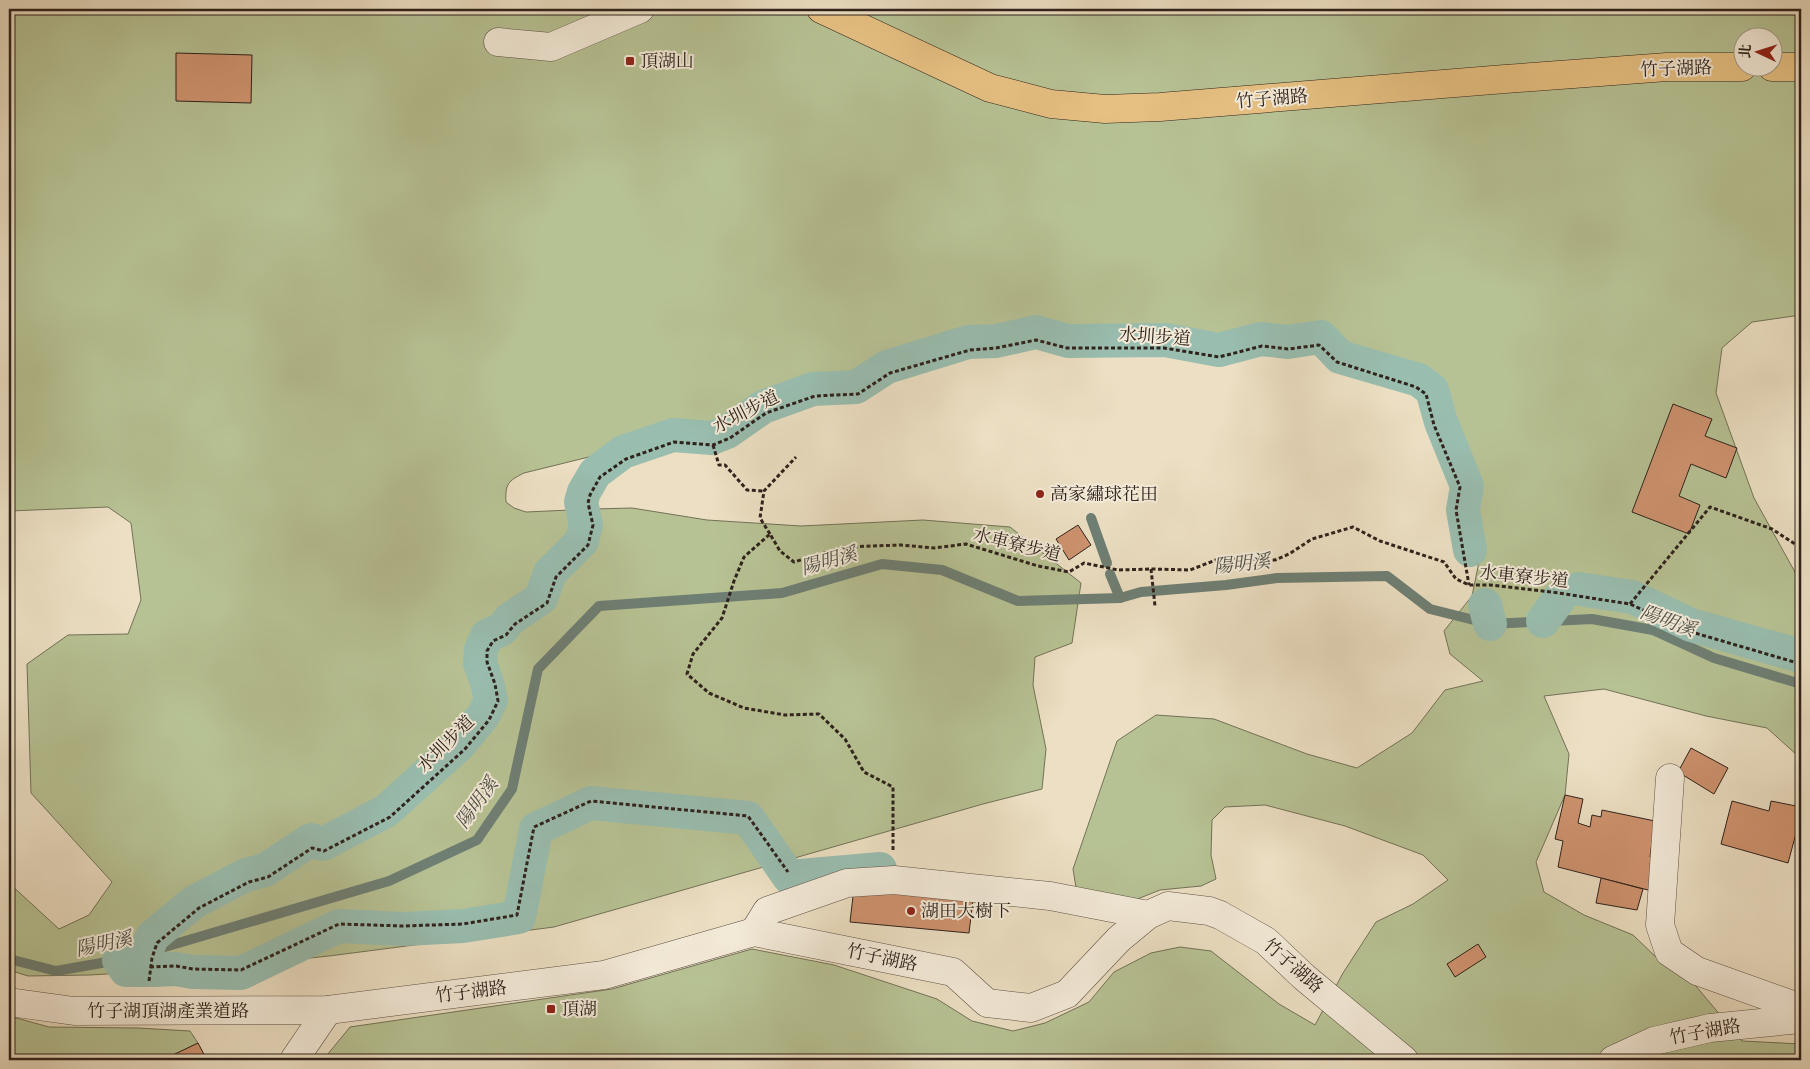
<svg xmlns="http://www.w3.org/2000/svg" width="1810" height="1069" viewBox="0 0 1810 1069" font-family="'IM FELL Double Pica','Noto Serif TC',serif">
	<rect width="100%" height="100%" fill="#ecdfc3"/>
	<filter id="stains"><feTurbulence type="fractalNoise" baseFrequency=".004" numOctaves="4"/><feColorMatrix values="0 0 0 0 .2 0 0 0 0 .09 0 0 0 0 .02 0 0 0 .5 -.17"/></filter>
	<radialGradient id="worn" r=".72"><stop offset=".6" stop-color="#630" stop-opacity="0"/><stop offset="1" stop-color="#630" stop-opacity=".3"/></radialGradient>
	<!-- green -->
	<g fill="#b7c294" stroke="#727258" fill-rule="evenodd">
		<path d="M9,9H1801V315L1752,322L1722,348L1716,393L1754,498L1801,583V765L1798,756L1767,728L1706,716L1604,689L1544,696L1569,754L1565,795L1536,862L1544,892L1584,915L1633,935L1658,959L1695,985L1742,1041L1801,1044V1060H323L350,1027L612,989L752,949L834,965L937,999L972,1021L1013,1031L1045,1023L1089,1002L1114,972L1151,953L1180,947L1211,951L1279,1004L1315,1025L1343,973L1376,922L1413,904L1448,880L1423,855L1345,826L1265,805L1225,807L1212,820L1211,855L1216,879L1201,886L1160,890L1100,914L1079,906L1073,869L1117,741L1156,715L1214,719L1307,754L1357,768L1412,733L1445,690L1483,681L1450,654L1444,631L1472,596L1481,552L1471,491L1452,424L1426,387L1370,356L1309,338L1025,342L972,345L894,369L832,375L690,432L524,473C508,481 505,484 506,502L514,508L526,512L593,509L632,508L707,520L801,526L923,520L1010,527L1081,583L1072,643L1035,657L1033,685L1046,749L1042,789L983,804L554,927L329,956L215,968L89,975L28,976L9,970V883L59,929L89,915L112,882L31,793L27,664L68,635L128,634L141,600L131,523L108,507L9,511ZM1742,38H1772V68H1742Z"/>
		<polygon points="9,1016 49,1027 138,1028 190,1031 198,1043 173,1055 175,1060 9,1060"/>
	</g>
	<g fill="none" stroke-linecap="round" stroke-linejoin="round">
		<!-- stream -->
		<g stroke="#6e7f74" stroke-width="10">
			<polyline points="1091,518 1107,563"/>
			<polyline points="1110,574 1120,598"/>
			<polyline points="9,957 13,960 56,971 124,959 389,881 477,840 512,789 538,669 599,606 782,593 882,564 942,570 1018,601 1120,598 1141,592 1226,585 1277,578 1387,576 1430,609 1490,624 1592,619 1653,630 1714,658 1801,684"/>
		</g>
		<!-- canal -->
		<g stroke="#99bdaf" stroke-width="34">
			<polyline points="1579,589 1632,597 1691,625 1801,656"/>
			<polyline points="1485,605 1490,624"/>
			<polyline points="1543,621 1559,599"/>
			<polyline points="146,953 152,937 194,902 246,875 265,870 311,840 323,844 386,811 460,744 483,716 491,700 488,686 480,663 481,649 487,636 502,629 510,619 541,598 550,573 582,541 586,525 581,502 584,492 595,473 623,452 673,435 712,438 727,432 763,407 813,389 856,387 887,367 968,342 996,341 1036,332 1068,341 1165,340 1219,350 1261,339 1288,342 1321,337 1340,357 1419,380 1432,390 1441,422 1467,486 1463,510 1470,550"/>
			<polyline points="119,960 126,970 147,970"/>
			<polyline points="153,970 176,969 193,972 241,973 339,926 404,929 463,926 519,917 536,829 591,803 748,818 789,877 880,869"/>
		</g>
	</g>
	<!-- building -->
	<g fill="#ce936f" stroke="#2e221c">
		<polygon points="176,53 252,55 251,103 176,101"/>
		<polygon points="1673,404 1712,419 1705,436 1737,448 1726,478 1691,464 1679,496 1700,505 1689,534 1632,512"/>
		<polygon points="1078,525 1091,545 1069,560 1056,539"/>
		<polygon points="1691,748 1728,768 1714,794 1678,772"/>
		<polygon points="1565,795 1583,799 1578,823 1590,827 1592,815 1601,817 1602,810 1655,821 1650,857 1658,859 1652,891 1558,867 1563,841 1555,839"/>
		<polygon points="1732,801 1769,811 1771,801 1801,807 1801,815 1788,863 1721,844"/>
		<polygon points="1601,878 1643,889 1637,910 1596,903"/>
		<polygon points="854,888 973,900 969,933 850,922"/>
		<polygon points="1478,944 1486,957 1455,977 1447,964"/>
		<polygon points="198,1043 207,1060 175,1060 173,1055"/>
	</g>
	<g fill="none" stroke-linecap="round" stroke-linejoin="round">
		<!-- minor casing -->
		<g stroke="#5e5146" stroke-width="29">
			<g id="minor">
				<polyline points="498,42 551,47 640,9"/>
				<polyline points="1670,778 1660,925 1669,952 1697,971 1801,1008"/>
				<polyline points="754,932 767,911 847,883 894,880 1050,896 1148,915"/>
				<polyline points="9,1002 74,1011 328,1010 604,975 754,932 953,972 987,1003 1031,1008 1067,994 1119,939 1148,915 1168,906 1209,911 1220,915 1266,941 1304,977 1404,1060"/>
				<polyline points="294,1060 328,1010"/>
				<polyline points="1613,1060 1654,1041 1710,1028 1801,1019"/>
			</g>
		</g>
		<!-- major casing -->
		<g stroke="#2e221c" stroke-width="29">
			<g id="major">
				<polyline points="821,9 990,88 1051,104 1105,109 1160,107 1505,79 1667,67 1742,67"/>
				<polyline points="1772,67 1801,67"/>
			</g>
		</g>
		<!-- path -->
		<g stroke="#2e221c" stroke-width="3" stroke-dasharray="4 2.5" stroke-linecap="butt">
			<polyline points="713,445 719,465 725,465 747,490 764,491"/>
			<polyline points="770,534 760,518 764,491 796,457"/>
			<polyline points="1151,569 1155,606"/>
			<polyline points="1630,604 1710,507 1772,529 1801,548"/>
			<polyline points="893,850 893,787 864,772 845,739 819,714 785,715 744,708 709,693 687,674 693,654 722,618 734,581 744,557 770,534 780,551 794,562 844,547 901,545 934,548 966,544 1038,566 1069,572 1084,563 1118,570 1151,569 1190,570 1221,558 1275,560 1289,554 1312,539 1353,527 1380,541 1444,562 1456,579 1469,585 1490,585 1552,592 1630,604 1688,631 1801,664"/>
			<polyline points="150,967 176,966 193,969 241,970 339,924 403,926 463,924 517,915 534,827 591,801 748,816 788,872"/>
			<polyline points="149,981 152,958 157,943 199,908 249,882 268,877 312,848 324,851 390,817 465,749 489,720 498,701 495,684 487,662 487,651 493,641 506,635 515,624 547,603 556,577 588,545 593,525 588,503 590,495 600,477 626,459 674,442 713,445 730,438 766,413 815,396 858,394 890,373 970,350 996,348 1036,340 1067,348 1164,348 1219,357 1262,346 1288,349 1319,345 1337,362 1416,387 1426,394 1434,425 1460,487 1456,510 1469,585"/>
		</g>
		<!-- minor -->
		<use href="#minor" stroke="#f3ead8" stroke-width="28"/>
		<!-- major -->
		<use href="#major" stroke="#e6c082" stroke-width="28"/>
	</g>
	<!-- markers -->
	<g fill="#8f2418" stroke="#f3ead8" stroke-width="2">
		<rect x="625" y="56" width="10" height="10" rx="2.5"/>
		<circle cx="1040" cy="494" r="5"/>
		<circle cx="911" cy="911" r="5"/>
		<rect x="546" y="1004" width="10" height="10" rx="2.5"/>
	</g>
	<g text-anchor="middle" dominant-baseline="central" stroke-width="4" stroke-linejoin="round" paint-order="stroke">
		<!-- poi labels -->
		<g font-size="18" fill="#2e221c" stroke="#f3ead8" text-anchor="start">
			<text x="640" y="61">頂湖山</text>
			<text x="1050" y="494">高家繡球花田</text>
			<text x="921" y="911">湖田大樹下</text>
			<text x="561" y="1009">頂湖</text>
		</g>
		<!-- street labels -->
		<g font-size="18" fill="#2e221c" stroke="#f3ead8">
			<text transform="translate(1676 69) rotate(-2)">竹子湖路</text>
			<text transform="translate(1272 99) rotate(-5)">竹子湖路</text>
			<text transform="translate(1155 337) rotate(4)">水圳步道</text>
			<text transform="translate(746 412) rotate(-27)">水圳步道</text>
			<text transform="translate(1017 545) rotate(14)">水車寮步道</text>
			<text transform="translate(1524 577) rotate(6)">水車寮步道</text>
			<text transform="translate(446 744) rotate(-45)">水圳步道</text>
			<text transform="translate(882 958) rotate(12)">竹子湖路</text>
			<text transform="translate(1293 966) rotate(41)">竹子湖路</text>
			<text transform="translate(471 992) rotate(-7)">竹子湖路</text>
			<text x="168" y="1011">竹子湖頂湖產業道路</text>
			<text transform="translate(1705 1032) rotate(-10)">竹子湖路</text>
		</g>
		<!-- water labels -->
		<g font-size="19" font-style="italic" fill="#4e5048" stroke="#f3ead8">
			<text transform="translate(829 561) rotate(-16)">陽明溪</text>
			<text transform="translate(1242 564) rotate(-6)">陽明溪</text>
			<text transform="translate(1668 621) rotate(20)">陽明溪</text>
			<text transform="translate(477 803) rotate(-54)">陽明溪</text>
			<text transform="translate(104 944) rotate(-12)">陽明溪</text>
		</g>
	</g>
	<!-- margin -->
	<rect width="1810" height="1069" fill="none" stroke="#ecdfc3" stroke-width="30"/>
	<rect x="10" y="10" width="1790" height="1049" fill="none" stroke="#2e221c" stroke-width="2.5"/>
	<rect x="15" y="15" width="1780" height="1039" fill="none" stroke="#2e221c"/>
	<!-- north arrow -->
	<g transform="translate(1758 52) rotate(274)"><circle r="24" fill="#f3ead8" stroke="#a49a8d"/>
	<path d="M0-4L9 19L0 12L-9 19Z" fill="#8f2418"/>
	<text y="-8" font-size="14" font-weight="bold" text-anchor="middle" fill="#2e221c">北</text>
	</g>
	<rect width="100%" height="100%" filter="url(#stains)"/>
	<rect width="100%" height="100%" fill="url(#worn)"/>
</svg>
